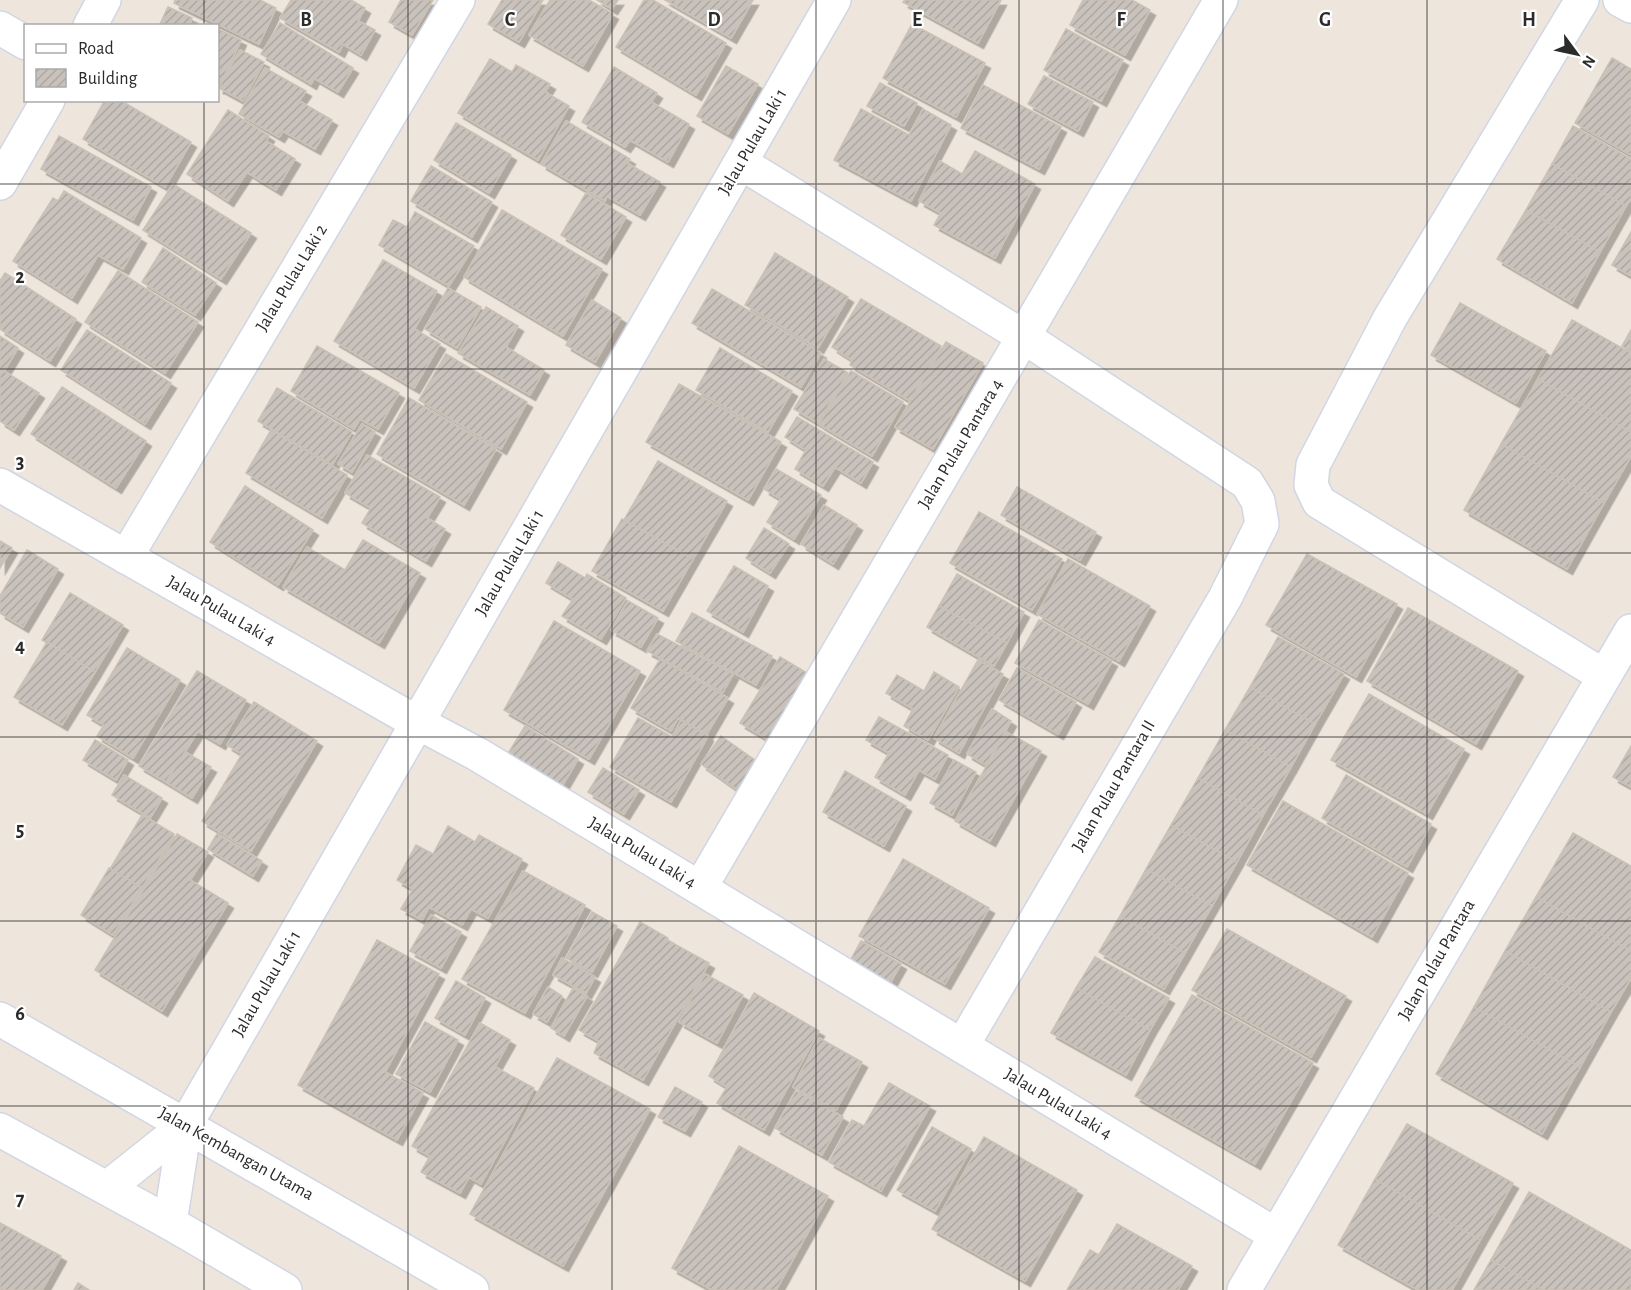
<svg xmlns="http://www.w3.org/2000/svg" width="1631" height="1290" viewBox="0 0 1631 1290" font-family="'Alegreya Sans',sans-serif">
	<defs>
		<pattern id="building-hatch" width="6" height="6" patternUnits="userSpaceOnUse" patternTransform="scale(1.5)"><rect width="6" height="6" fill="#c9c2bc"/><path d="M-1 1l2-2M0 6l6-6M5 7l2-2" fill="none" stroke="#ada7a2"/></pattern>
		<filter id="shadow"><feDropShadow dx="5.5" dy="5.5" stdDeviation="0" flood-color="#0004"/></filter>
	</defs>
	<rect width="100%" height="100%" fill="#eee5dc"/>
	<!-- building -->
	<g fill="url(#building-hatch)" stroke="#c9c1b6" stroke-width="1.5" filter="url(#shadow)">
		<polygon points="175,0 260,0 276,8 259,44 174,3"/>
		<polygon points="291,0 351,0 365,8 358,21 375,30 361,55 343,44 339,52 280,18"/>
		<polygon points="401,0 433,0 412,35 389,22"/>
		<polygon points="502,0 543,0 519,42 488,24"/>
		<polygon points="550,0 589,0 613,14 583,66 529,35"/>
		<polygon points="597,0 618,0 612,9"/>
		<polygon points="644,0 653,0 726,43 696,95 616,47"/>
		<polygon points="665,0 753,0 731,38"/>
		<polygon points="905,0 1001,0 978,43 903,2"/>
		<polygon points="1083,0 1132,0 1150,10 1125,55 1070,25"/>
		<polygon points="168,7 192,18 189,26 159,26"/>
		<polygon points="280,23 353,68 338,92 314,78 311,84 261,54"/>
		<polygon points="912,24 985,63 956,117 883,78"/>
		<polygon points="218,29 241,40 218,89"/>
		<polygon points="1066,29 1123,60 1101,101 1044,70"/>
		<polygon points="240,50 264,62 243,101 219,88"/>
		<polygon points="1612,58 1631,69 1631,155 1575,123"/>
		<polygon points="490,59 512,72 516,65 550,84 545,92 569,106 538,160 458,113"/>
		<polygon points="726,66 758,84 728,134 697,116"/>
		<polygon points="614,67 657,93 651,102 689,124 668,162 630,140 625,147 582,122"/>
		<polygon points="265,68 306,91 299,101 332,120 315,149 283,131 279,137 239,114"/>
		<polygon points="1044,76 1093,102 1078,131 1028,104"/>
		<polygon points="880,83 917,103 904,126 867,106"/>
		<polygon points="983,85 1061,127 1039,169 961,128"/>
		<polygon points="105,100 120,100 191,142 165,187 83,139"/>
		<polygon points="861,109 909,135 923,109 951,125 911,201 834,160"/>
		<polygon points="228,110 269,136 266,141 295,159 276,190 247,172 228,201 187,174"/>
		<polygon points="566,121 630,159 627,163 660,182 640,215 607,196 605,201 541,164"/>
		<polygon points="456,123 511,155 489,193 434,160"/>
		<polygon points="1573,126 1631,159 1631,199 1626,206 1552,164"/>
		<polygon points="59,136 151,187 133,220 41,169"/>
		<polygon points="975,151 1035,184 995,258 934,225 941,213 919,201 940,161 962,174"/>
		<polygon points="1552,164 1626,206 1600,252 1526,210"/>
		<polygon points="431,166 492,202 472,237 411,201"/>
		<polygon points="173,184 251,233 221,279 143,230"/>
		<polygon points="64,191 141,238 123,269 98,255 72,298 13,261 53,198 58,201"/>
		<polygon points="586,193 626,217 601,259 561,235"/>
		<polygon points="502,210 602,269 563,336 464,277"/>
		<polygon points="1526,210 1600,252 1572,303 1497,259"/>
		<polygon points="415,212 474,246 449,286 379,245 393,220 407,227"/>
		<polygon points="1631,232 1631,276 1612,265"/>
		<polygon points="163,248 216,283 195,315 142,282"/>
		<polygon points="775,253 848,297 818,348 745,305"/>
		<polygon points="383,260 437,291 414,329 440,344 414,388 334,341"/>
		<polygon points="118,271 198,322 165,373 85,322"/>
		<polygon points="5,273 76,319 50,361 0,329 0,281"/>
		<polygon points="448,288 481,307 457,348 425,329"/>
		<polygon points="712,289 821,353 801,387 692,323"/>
		<polygon points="861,299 941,346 910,401 850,365 852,360 832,347"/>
		<polygon points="592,300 621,318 595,362 566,345"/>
		<polygon points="1460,303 1546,351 1516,403 1431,355"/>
		<polygon points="486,307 518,326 506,347 544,370 530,395 458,353"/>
		<polygon points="1572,320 1631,353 1631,432 1538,379"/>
		<polygon points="87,330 171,383 145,424 61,370"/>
		<polygon points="1631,330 1631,352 1622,346"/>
		<polygon points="0,336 18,348 4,371 39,393 14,430 0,421"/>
		<polygon points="946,342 983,363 933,449 895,427"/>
		<polygon points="317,346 399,393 378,429 360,419 354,429 291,391"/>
		<polygon points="720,348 792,391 768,432 696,390"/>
		<polygon points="446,354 527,402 501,449 419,400"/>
		<polygon points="824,359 848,373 818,423 794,409"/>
		<polygon points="851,371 903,402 872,456 819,424"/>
		<polygon points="1538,379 1631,432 1631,456 1604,503 1501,444"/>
		<polygon points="679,384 781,442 748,500 646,442"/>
		<polygon points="62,387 146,441 116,488 31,434"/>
		<polygon points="277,388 352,432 332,465 258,421"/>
		<polygon points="409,398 496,449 464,505 377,454"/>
		<polygon points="797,417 873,462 861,483 835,467 823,486 795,469 806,450 785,437"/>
		<polygon points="362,424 375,432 352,472 338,464"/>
		<polygon points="271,430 347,475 322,518 246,473"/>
		<polygon points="1501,444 1604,503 1567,569 1464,510"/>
		<polygon points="367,455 440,497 427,518 445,529 426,561 362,523 371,508 345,493"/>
		<polygon points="658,461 727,501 693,559 624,520"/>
		<polygon points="776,469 821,495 794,539 767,522 781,499 764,489"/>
		<polygon points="245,486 313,530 278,585 210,542"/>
		<polygon points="1017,487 1096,532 1080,560 1001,515"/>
		<polygon points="824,505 857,525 833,564 801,544"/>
		<polygon points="979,512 1062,559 1032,610 950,563"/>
		<polygon points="622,519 693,559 663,611 592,571"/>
		<polygon points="764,528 789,544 770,573 746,558"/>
		<polygon points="363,540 420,573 379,643 283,587 307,547 345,570"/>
		<polygon points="0,541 12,548 0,568"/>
		<polygon points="27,550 58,569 23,627 0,613 0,596"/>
		<polygon points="1307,554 1397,604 1356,677 1266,625"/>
		<polygon points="1068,559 1150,606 1119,661 1037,614"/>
		<polygon points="558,562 585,578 587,574 626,598 601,639 562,616 573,599 546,583"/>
		<polygon points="734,566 768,586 743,632 707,611"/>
		<polygon points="957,574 1024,612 1007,643 939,606"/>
		<polygon points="70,593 123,625 95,672 42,640"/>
		<polygon points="628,601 658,618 641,647 611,630"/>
		<polygon points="939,606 1007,643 994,666 927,627"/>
		<polygon points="1408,608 1518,671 1476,744 1367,681"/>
		<polygon points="692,613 772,656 756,685 676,641"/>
		<polygon points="1039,620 1112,661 1088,704 1015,663"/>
		<polygon points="554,621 640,671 589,759 504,710"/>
		<polygon points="657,634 733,674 723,692 647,651"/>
		<polygon points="1278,637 1344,674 1315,724 1250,687"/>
		<polygon points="47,642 95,672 62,725 14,697"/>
		<polygon points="127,648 180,680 133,758 97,736 104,725 87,715"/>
		<polygon points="780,657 812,676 772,742 740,723"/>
		<polygon points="660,659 728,698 707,734 678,718 671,731 631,708"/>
		<polygon points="978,660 1003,674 959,753 934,738"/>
		<polygon points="1017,668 1076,702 1058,734 999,700"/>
		<polygon points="197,671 246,700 220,744 198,731 166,782 139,766"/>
		<polygon points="934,672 959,687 928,740 904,726 913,709 886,693 897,675 924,691"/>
		<polygon points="1250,687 1315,724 1291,767 1225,730"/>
		<polygon points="1369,694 1464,749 1427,814 1331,760"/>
		<polygon points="254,702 317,741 251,851 202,821 242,754 227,745"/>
		<polygon points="992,709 1011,721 986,765 967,754"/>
		<polygon points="879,717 948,755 935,779 919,770 905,795 875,777 889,753 866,740"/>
		<polygon points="638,718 672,737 681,720 708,736 671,802 610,767"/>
		<polygon points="525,726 578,759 558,793 504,760"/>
		<polygon points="1225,730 1291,767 1263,815 1198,778"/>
		<polygon points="1006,732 1041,751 990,841 955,821"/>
		<polygon points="721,736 759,763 739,791 701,764"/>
		<polygon points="95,740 128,760 116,780 83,760"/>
		<polygon points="1631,746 1631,787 1613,777"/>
		<polygon points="185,752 211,767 192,798 166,782"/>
		<polygon points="954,760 976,772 952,815 930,803"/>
		<polygon points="603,768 639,790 624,814 588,792"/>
		<polygon points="845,771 906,806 884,846 823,812"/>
		<polygon points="124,775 162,798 150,818 112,795"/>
		<polygon points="1346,775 1431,824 1407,867 1322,818"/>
		<polygon points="1198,778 1263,815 1237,862 1171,825"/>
		<polygon points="1283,801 1408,873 1372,937 1247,865"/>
		<polygon points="142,815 174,834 142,888 110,869"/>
		<polygon points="1171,825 1237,862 1212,906 1146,869"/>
		<polygon points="448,826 475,842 479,835 522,859 488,918 471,909 462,925 429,907 422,920 401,909 413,889 397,880 416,845 433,854"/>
		<polygon points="1573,833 1631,866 1631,951 1536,897"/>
		<polygon points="177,834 208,852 190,880 228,903 162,1011 95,970"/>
		<polygon points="217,834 262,861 253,876 208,849"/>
		<polygon points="903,859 989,908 945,984 859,936"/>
		<polygon points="109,868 142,888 113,935 81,915"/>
		<polygon points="1146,869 1212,906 1185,953 1120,916"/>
		<polygon points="523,871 585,905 525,1013 462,979"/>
		<polygon points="1536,897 1631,951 1631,978 1611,1012 1505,951"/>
		<polygon points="592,912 617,926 592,972 566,958"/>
		<polygon points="431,915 461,932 441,968 410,951"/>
		<polygon points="1120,916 1185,953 1164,989 1099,952"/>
		<polygon points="640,922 668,938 667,940 709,963 643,1080 594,1053 599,1041 579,1030"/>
		<polygon points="1227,929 1346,996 1311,1057 1192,990"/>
		<polygon points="377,940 439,974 385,1072 423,1093 397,1140 298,1085"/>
		<polygon points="861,941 901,964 884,994 844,972"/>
		<polygon points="1505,951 1611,1012 1580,1067 1474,1007"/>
		<polygon points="1095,957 1169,998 1150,1030 1076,988"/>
		<polygon points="562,958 595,977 586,993 553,975"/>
		<polygon points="705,974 743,995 717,1043 679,1022"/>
		<polygon points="456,981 485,998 465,1035 435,1018"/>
		<polygon points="548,987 562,996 547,1022 533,1014"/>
		<polygon points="573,988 587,996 564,1036 551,1028"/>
		<polygon points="1076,988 1150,1030 1126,1075 1051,1033"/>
		<polygon points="754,993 819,1031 764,1130 717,1103 727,1087 709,1076"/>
		<polygon points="1192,995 1313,1063 1255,1164 1135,1096"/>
		<polygon points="1474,1007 1580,1067 1542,1134 1436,1074"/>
		<polygon points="425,1022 458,1040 430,1092 396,1074"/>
		<polygon points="480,1023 510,1040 495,1067 534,1088 481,1184 469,1177 460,1193 421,1172 430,1156 412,1146"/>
		<polygon points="819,1038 862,1062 836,1110 793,1087"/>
		<polygon points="557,1058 650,1109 563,1266 470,1214"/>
		<polygon points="889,1083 930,1106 881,1191 829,1162 852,1120 864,1126"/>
		<polygon points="675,1087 702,1102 685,1131 658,1117"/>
		<polygon points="796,1091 843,1117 822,1155 775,1128"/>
		<polygon points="1407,1124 1513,1183 1480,1240 1375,1179"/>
		<polygon points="932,1127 971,1149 935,1211 897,1190"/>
		<polygon points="984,1137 1077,1190 1025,1281 932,1229"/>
		<polygon points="739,1146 828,1196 776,1290 712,1290 672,1268"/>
		<polygon points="1375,1179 1480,1240 1452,1290 1418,1290 1338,1245"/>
		<polygon points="1529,1192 1631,1250 1631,1287 1629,1290 1544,1290 1491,1260"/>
		<polygon points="0,1223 61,1256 42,1290 0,1290"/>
		<polygon points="1117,1224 1192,1266 1178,1290 1067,1290 1090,1250 1099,1255"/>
		<polygon points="1491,1260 1544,1290 1474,1290"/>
		<polygon points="78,1283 89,1290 74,1290"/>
	</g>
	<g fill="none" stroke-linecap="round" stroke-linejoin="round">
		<!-- minor casing -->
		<g stroke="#d1d6e5" stroke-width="36">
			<g id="minor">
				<polyline points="1582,0 1390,318 1313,465 1311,485 1319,502 1604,676"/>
				<polyline points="1620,0 1631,6"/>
				<polyline points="90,26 104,0"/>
				<polyline points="0,28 26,43"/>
				<polyline points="741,163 1024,337 1247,483 1258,501 1262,524 1225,598 962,1046"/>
				<polyline points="0,183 48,100"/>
				<polyline points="0,485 409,718 477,754 1276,1235"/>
				<polyline points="126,557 458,0"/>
				<polyline points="700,888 1221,0"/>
				<polyline points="0,1019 472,1290"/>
				<polyline points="0,1130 170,1223 285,1290"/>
				<polyline points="107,1188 185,1126"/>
				<polyline points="170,1223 185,1126 834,0"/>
				<polyline points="1244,1290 1631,631"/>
			</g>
		</g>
		<!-- minor -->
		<use href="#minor" stroke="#fff" stroke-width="33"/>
	</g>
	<!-- grid -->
	<path fill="none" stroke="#2b2b2b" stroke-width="1.5" stroke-opacity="0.55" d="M204,0V26M408,0V1290M612,0V1290M816,0V1290M1019,0V1290M1223,0V1290M1427,0V1290M204,100V1290M0,184H1631M0,369H1631M0,553H1631M0,737H1631M0,921H1631M0,1106H1631"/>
	<g text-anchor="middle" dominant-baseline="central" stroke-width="4.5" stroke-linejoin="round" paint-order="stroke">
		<!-- street labels -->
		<g font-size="18" fill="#2b2b2b" stroke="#fff">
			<text transform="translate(753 142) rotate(-60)">Jalau Pulau Laki 1</text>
			<text transform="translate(292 278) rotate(-59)">Jalau Pulau Laki 2</text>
			<text transform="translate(961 444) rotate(-59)">Jalan Pulau Pantara 4</text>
			<text transform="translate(510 563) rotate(-60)">Jalau Pulau Laki 1</text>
			<text transform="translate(221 611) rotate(30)">Jalau Pulau Laki 4</text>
			<text transform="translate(1114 786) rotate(-60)">Jalan Pulau Pantara II</text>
			<text transform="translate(642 853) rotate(31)">Jalau Pulau Laki 4</text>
			<text transform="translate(1437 960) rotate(-60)">Jalan Pulau Pantara</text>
			<text transform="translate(267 984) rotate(-60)">Jalau Pulau Laki 1</text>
			<text transform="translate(1058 1104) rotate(31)">Jalau Pulau Laki 4</text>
			<text transform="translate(236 1154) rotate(29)">Jalan Kembangan Utama</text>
		</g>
	</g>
	<g font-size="20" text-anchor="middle" font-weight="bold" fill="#2b2b2b" stroke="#fff" stroke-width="4.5" stroke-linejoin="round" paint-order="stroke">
		<text x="306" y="26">B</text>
		<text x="510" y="26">C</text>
		<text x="714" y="26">D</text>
		<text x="917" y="26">E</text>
		<text x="1121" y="26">F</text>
		<text x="1325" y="26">G</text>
		<text x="1529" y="26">H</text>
		<text x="20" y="283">2</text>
		<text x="20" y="468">3</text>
		<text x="20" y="652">4</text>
		<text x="20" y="836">5</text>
		<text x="20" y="1020">6</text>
		<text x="20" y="1205">7</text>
	</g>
	<!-- legend -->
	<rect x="24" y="24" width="195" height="78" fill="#ffffff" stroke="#aaaaaa" stroke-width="1.5"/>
	<rect x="36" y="44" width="30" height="9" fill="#ffffff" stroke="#aaaaaa" stroke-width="1.5"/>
	<text x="78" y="54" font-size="18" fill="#2b2b2b">Road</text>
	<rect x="36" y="69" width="30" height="18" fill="url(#building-hatch)" stroke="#aaaaaa" stroke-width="1.5"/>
	<text x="78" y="84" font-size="18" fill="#2b2b2b">Building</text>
	<!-- north arrow -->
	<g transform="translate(1577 54) rotate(123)" stroke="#ffffff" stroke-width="4.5" paint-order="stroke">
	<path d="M0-4.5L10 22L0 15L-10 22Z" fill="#2b2b2b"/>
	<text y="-9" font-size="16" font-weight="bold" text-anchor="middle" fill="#2b2b2b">N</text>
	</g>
</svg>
